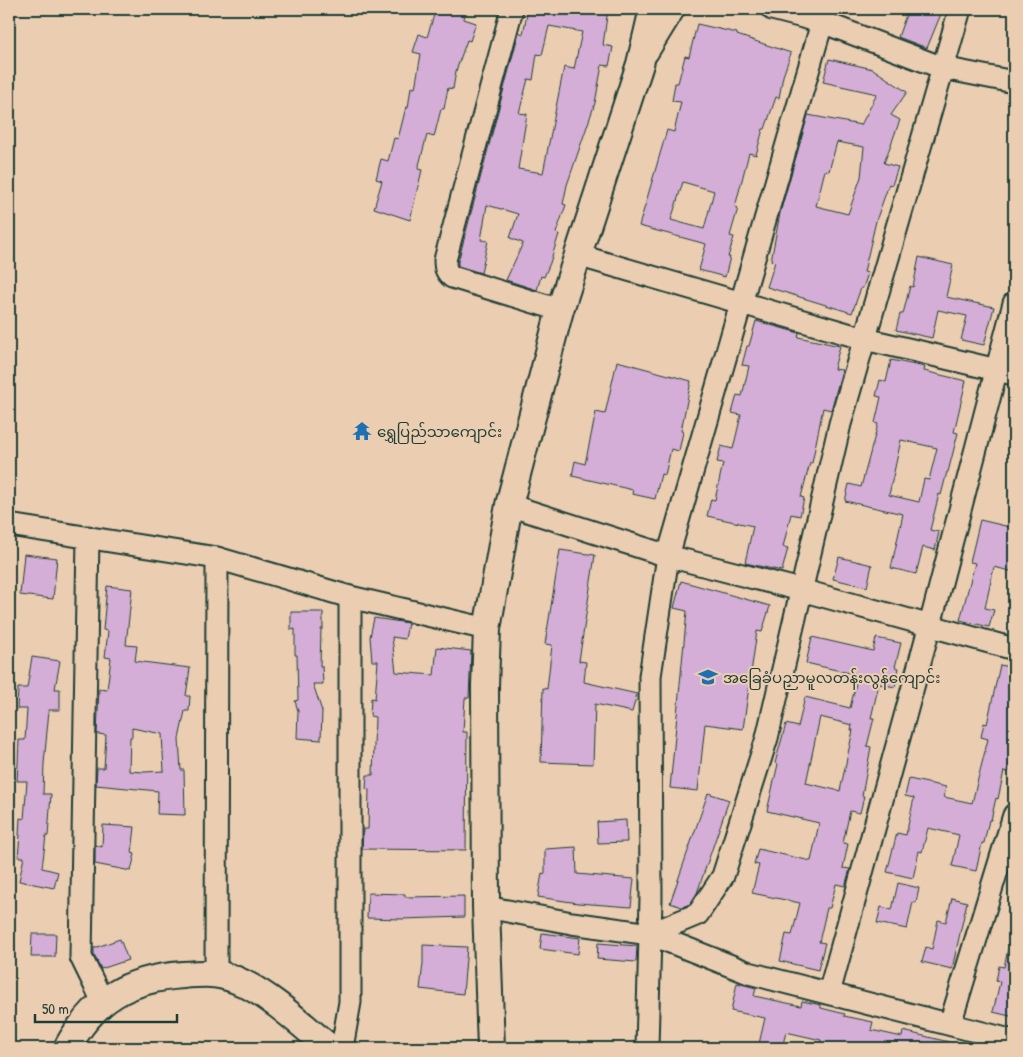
<svg xmlns="http://www.w3.org/2000/svg" width="1023" height="1057" viewBox="0 0 1023 1057" font-family="'Patrick Hand','Noto Sans Myanmar',sans-serif">
	<rect width="100%" height="100%" fill="#ebceb2"/>
	<filter id="ink" filterUnits="userSpaceOnUse"><feTurbulence type="fractalNoise" baseFrequency=".02" numOctaves="2"/><feDisplacementMap in="SourceGraphic" scale="10" xChannelSelector="R" yChannelSelector="G"/><feConvolveMatrix kernelMatrix="1 2 1 2 8 2 1 2 1" color-interpolation-filters="sRGB"/></filter>
	<g filter="url(#ink)">
		<!-- building -->
		<g fill="#d4aed7" stroke="#1f3d34" fill-rule="evenodd">
			<polygon points="436,9 466,9 464,19 476,23 470,41 467,40 456,71 453,89 448,88 444,109 441,109 434,137 427,135 418,169 422,170 410,220 374,208 382,181 376,179 381,159 388,161 394,138 398,139 406,107 408,108 411,87 415,88 421,54 413,52 419,34 427,37"/>
			<path d="M528,9H608L603,45L613,47L609,66L602,65L595,103L567,185L563,204L566,205L556,233L559,234L550,263L544,277L541,276L537,290L506,280L523,243L510,238L518,214L487,205L481,240L488,241L481,273L458,266V262L519,32L523,34ZM549,26L582,32L574,69L564,67L543,173L518,169L527,114L519,113L528,79L533,80L537,54L542,55Z"/>
			<polygon points="908,9 943,9 927,48 898,37"/>
			<path d="M697,24L737,33V35L791,53L783,76L779,98L776,97L765,129H763L756,155L749,153L735,207L738,208L730,236L734,237L728,257H730L725,277L699,270L706,244L639,226L667,130L674,132L681,102L672,101L675,83H678L685,56L689,57ZM683,182L714,191L704,229L671,220Z"/>
			<path d="M829,59L873,69L907,92L891,115L900,120L884,163L898,167L892,185L889,184L876,221L864,272L868,273L863,288H861L852,313L767,287L775,262L771,261L780,213L808,115L861,125L877,94L823,82ZM837,142L864,147L861,177L848,214L816,206L825,170L829,171Z"/>
			<polygon points="919,257 953,265 946,297 994,307 984,345 961,340 967,316 938,310 932,338 896,330 900,314 903,314 910,286 913,287"/>
			<polygon points="756,321 799,333 798,337 840,346 834,369 842,370 831,410 823,408 812,463 810,463 801,497 804,498 800,516 791,514 783,547 788,548 782,571 745,563 753,526 707,516 711,499 715,500 723,463 717,462 721,446 733,449 741,415 732,413 737,395 742,396 749,366 742,365 747,346 749,346"/>
			<path d="M891,360L925,367L924,371L966,381L954,432L958,433L948,472H947L941,495L939,494L930,530L939,532L935,550L923,547L916,574L891,568L903,514L845,501L849,484L861,487L878,424L875,423L881,397L876,396L880,380L886,382ZM901,440L937,448L929,480L924,479L919,502L889,495Z"/>
			<polygon points="617,361 691,381 681,431 683,432 679,451 671,449 665,475 661,474 655,499 632,494 633,490 572,476 575,461 585,464 596,412 605,414"/>
			<polygon points="980,520 1014,528 1014,572 994,567 985,608 994,610 989,627 960,620 975,563 970,562"/>
			<polygon points="560,550 595,555 579,661 586,662 584,682 637,694 632,712 595,704 593,764 541,762 543,688 547,689 552,645 545,644"/>
			<polygon points="24,554 57,558 53,599 20,595"/>
			<polygon points="839,557 872,565 867,587 833,579"/>
			<polygon points="681,581 770,606 762,632 757,631 743,729 705,724 698,791 670,788 687,611 674,608"/>
			<path d="M107,586L132,589L126,645L137,646L135,661L190,668L186,696H190L189,711H185L179,739L181,770H184L185,815L157,814L158,791L96,785L97,768H104L106,735L97,734L99,689L107,690L111,658L105,657L108,631L103,630ZM132,728L162,734L164,771L144,772L129,771L130,737H132Z"/>
			<polygon points="291,612 323,612 323,629 321,629 320,666 322,666 323,684 313,684 322,711 321,740 297,738 298,711 295,701 298,700 297,655 295,655 295,629 291,630"/>
			<polygon points="374,618 408,623 405,639 392,637 396,672 434,675 437,647 471,651 469,698 465,698 463,732 467,732 466,850 362,849 363,829 368,829 369,790 366,789 367,775 373,775 375,717 370,716 371,698 375,699 378,661 372,661 370,637"/>
			<path d="M812,637L873,651L876,638L901,643L895,667L899,668L895,687L879,684L871,718H874L867,746L871,747L862,796H864L860,813L850,811L843,843L848,844L843,868L850,869L845,886L836,884L830,908H827L819,942L825,943L818,970L780,961L786,934L792,935L800,903L752,893L759,865L754,864L758,849L811,861L819,823L767,811L778,764L775,763L786,724L798,727L805,697L850,708L857,679L858,675L806,663ZM820,717L852,725L851,730H853L840,791L806,783Z"/>
			<polygon points="32,657 60,661 55,689 60,689 60,710 49,710 44,764 43,794 51,794 48,836 46,836 42,868 58,872 54,888 19,881 24,857 18,857 20,835 19,835 20,818 24,819 27,781 17,781 18,763 19,740 25,740 27,709 17,709 18,688 27,688"/>
			<polygon points="1000,665 1014,668 1014,739 1008,772 1004,771 998,799 996,798 991,820 989,820 984,843 982,843 976,871 952,866 959,835 928,828 922,852 919,851 913,878 887,872 897,833 906,835 914,798 905,796 909,779 946,787 944,797 972,803 988,739 981,737 984,723 987,724"/>
			<polygon points="708,793 729,800 697,893 690,904 682,907 670,903"/>
			<polygon points="626,820 627,842 598,843 597,822"/>
			<polygon points="103,825 135,827 132,853 135,854 131,871 95,864 95,845 102,847"/>
			<polygon points="576,847 577,874 634,879 631,907 578,903 538,897 542,873 545,874 545,849"/>
			<polygon points="898,883 919,888 916,903 913,902 907,929 877,923 881,907 892,910"/>
			<polygon points="368,893 405,894 405,897 464,896 464,917 402,919 367,918"/>
			<polygon points="952,898 967,902 952,969 922,962 926,947 932,949 938,920 946,922"/>
			<polygon points="542,933 580,938 578,954 540,949"/>
			<polygon points="32,934 56,934 55,957 31,957"/>
			<polygon points="120,939 128,960 101,969 94,954 94,948"/>
			<polygon points="598,943 637,946 636,962 597,959"/>
			<polygon points="423,945 467,947 463,994 420,989 423,963"/>
			<polygon points="1008,949 1014,949 1014,1017 993,1012 1000,982 996,981 999,966 1004,967"/>
			<polygon points="737,983 756,988 754,996 801,1006 802,1001 821,1005 821,1008 845,1014 844,1016 873,1022 871,1030 902,1037 903,1031 949,1042 948,1048 839,1048 820,1044 821,1040 786,1032 782,1048 758,1048 765,1018 731,1011"/>
		</g>
		<g fill="none" stroke-linecap="round" stroke-linejoin="round">
			<!-- minor casing -->
			<g stroke="#1f3d34" stroke-width="25">
				<g id="minor">
					<path d="M512,9L445,260C445,268 446,272 452,277L560,310"/>
					<polyline points="772,9 822,22 943,68 1014,82"/>
					<polyline points="647,53 674,9"/>
					<polyline points="577,255 865,339 1014,374"/>
					<polyline points="509,505 668,556 801,590 1014,649"/>
					<polyline points="9,525 217,558 350,597 487,629"/>
					<polyline points="88,537 81,957 103,1002"/>
					<polyline points="486,907 572,923 650,934 698,914 723,876 767,738 840,424 960,9"/>
					<polyline points="650,934 749,973 1014,1041"/>
					<polyline points="216,973 217,558"/>
					<polyline points="829,993 930,625 1014,303"/>
					<polyline points="950,1024 1014,815"/>
					<polyline points="342,1048 350,1002 350,597"/>
					<polyline points="647,1048 651,898 650,676 668,556 826,9"/>
				</g>
			</g>
			<!-- tertiary casing -->
			<g stroke="#1f3d34" stroke-width="30">
				<g id="tertiary">
					<path d="M67,1048C94,999 127,979 183,975C208,973 222,972 245,984C275,999 304,1027 330,1048"/>
					<polyline points="491,1048 486,907 485,686 487,629 509,505 560,310 640,64 653,9"/>
				</g>
			</g>
			<!-- minor -->
			<use href="#minor" stroke="#ebceb2" stroke-width="21"/>
			<!-- tertiary -->
			<use href="#tertiary" stroke="#ebceb2" stroke-width="26"/>
		</g>
	</g>
	<!-- icons -->
	<defs>
		<g id="temple-bare" transform="scale(1.5)"><path d="M0-6L5-2H3V0L6.5 2.5H4V6H1.5V3h-3V6H-4V2.5H-6.5L-3 0V-2H-5Z" fill="#1f6fb2" stroke="#ebceb2" stroke-width="2.5" paint-order="stroke"/></g>
		<g id="school-bare" transform="scale(1.5)"><path d="M0-5L7-2L0 1L-7-2ZM-4 1L0 2.5L4 1V4Q0 6-4 4Z" fill="#1f6fb2" stroke="#ebceb2" stroke-width="2.5" paint-order="stroke"/></g>
	</defs>
	<g fill-rule="evenodd">
		<use href="#temple-bare" x="362" y="431"/>
		<use href="#school-bare" x="708" y="677"/>
	</g>
	<g text-anchor="middle" dominant-baseline="central" stroke-width="4" stroke-linejoin="round" paint-order="stroke">
		<!-- poi labels -->
		<g font-size="15" fill="#1f3d34" stroke="#ebceb2" text-anchor="start">
			<text x="377" y="431">ရွှေပြည်သာကျောင်း</text>
			<text x="723" y="677">အခြေခံပညာမူလတန်းလွန်ကျောင်း</text>
		</g>
	</g>
	<!-- margin -->
	<rect width="1023" height="1057" fill="none" stroke="#ebceb2" stroke-width="30"/>
	<rect x="15" y="15" width="993" height="1027" fill="none" stroke="#1f3d34" stroke-width="2" filter="url(#ink)"/>
	<!-- scale -->
	<path d="M35 1014v8h142v-8" fill="none" stroke="#1f3d34" stroke-width="2.5"/>
	<text x="42" y="1014" font-size="15" fill="#1f3d34" stroke="#ebceb2" stroke-width="4" paint-order="stroke">50 m</text>
</svg>
